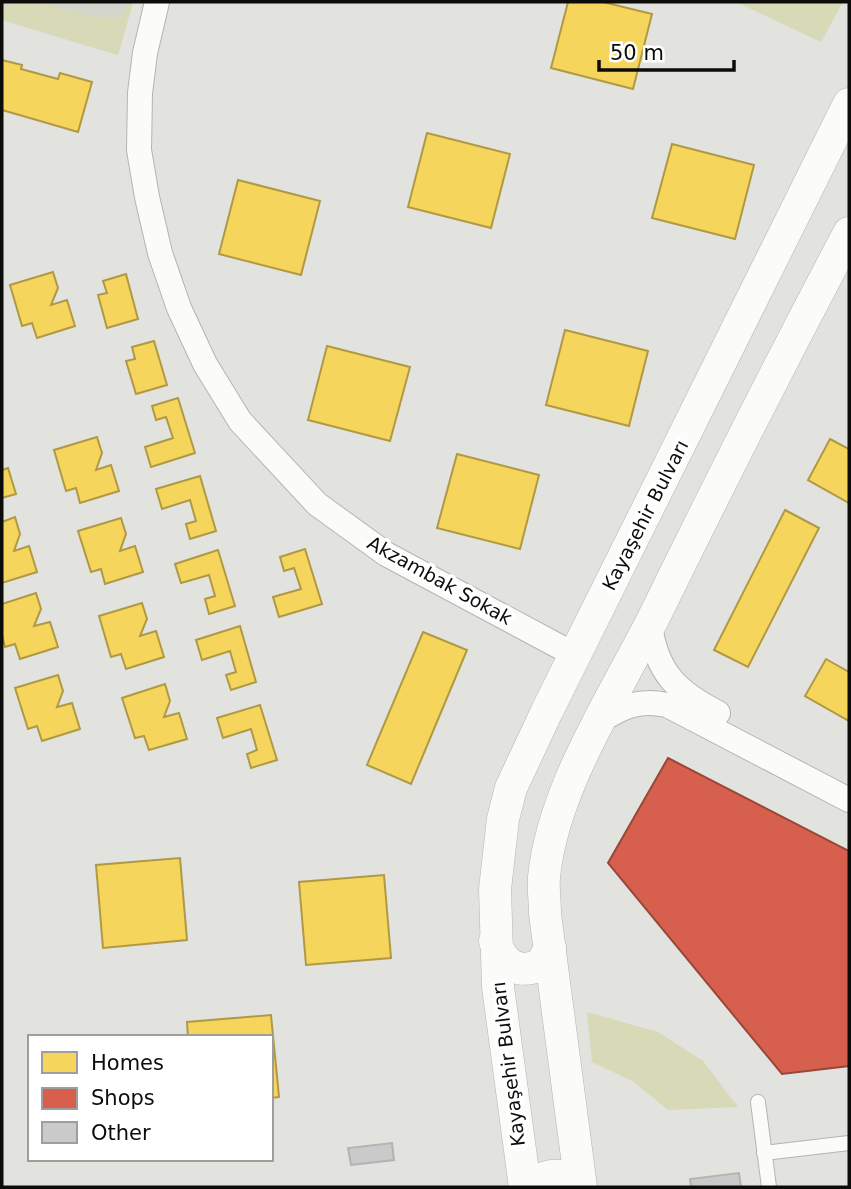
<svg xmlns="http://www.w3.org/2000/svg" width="851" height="1189" viewBox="0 0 851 1189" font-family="'DejaVu Sans',sans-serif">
	<rect width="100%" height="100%" fill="#e2e3df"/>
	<!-- built -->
	<polygon fill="#d4d5cc" points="2,2 133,2 118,55 2,20"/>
	<!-- green -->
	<g fill="#d8d9b7">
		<path d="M18,2C53,2 85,19 119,17L131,2H133L118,55L2,20V5H10Z"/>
		<polygon points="736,2 843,2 821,42"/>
		<polygon points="587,1012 658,1032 703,1061 738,1107 668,1110 634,1082 592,1062"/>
	</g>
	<!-- homes -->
	<g fill="#f6d55c" stroke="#b09944" stroke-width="2">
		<polygon points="568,2 603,2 652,14 633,89 551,68"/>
		<polygon points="2,60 22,65 21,69 58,79 60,73 92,82 78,132 2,110"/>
		<polygon points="427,133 510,154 491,228 408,207"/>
		<polygon points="672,144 754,165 735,239 652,218"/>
		<polygon points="238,180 320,201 301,275 219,254"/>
		<polygon points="53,272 58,288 51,305 67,300 75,326 37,338 32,323 22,326 10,285"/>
		<polygon points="126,274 138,319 107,328 98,295 107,293 103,281"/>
		<polygon points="565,330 648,351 629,426 546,405"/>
		<polygon points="154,341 167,385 136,394 126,361 135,359 132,347"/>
		<polygon points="327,346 410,367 390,441 308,420"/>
		<polygon points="178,398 195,453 151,467 145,447 173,438 166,417 156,420 152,406"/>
		<polygon points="97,437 102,453 96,470 111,465 119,491 80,503 76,488 66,491 54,450"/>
		<polygon points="830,439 849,449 849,503 808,480"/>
		<polygon points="457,454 539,475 520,549 437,528"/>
		<polygon points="8,468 16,494 2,498 2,470"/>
		<polygon points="200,476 216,531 190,539 186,524 196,521 190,500 162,509 156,489"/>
		<polygon points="785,510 819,528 748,667 714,650"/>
		<polygon points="15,517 20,534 14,551 29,546 37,572 2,583 2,522"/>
		<polygon points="121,518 126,534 120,551 135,546 143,572 105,584 101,569 91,572 78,531"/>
		<polygon points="305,549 322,604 279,617 273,597 301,589 294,568 284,571 280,557"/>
		<polygon points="218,550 235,606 209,614 205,599 215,596 209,575 181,583 175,564"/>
		<polygon points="36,593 41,609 34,626 50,622 58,647 20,659 15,644 5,647 2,635 2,604"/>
		<polygon points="142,603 147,619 140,636 156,631 164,657 126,669 121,654 111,657 99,616"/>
		<polygon points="240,626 256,682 231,690 226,675 236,672 230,651 202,660 196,640"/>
		<polygon points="423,632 467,650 411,784 367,765"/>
		<polygon points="826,659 849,672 849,721 805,696"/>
		<polygon points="58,675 63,691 57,707 72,703 80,729 42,741 37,726 28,729 15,688"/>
		<polygon points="165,684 170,701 164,717 179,713 187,739 149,750 144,736 135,738 122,698"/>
		<polygon points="260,705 277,760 251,768 247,754 257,750 251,729 223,738 217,718"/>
		<polygon points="681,774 726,797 729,791 750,801 726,849 723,848 718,858 721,860 712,879 693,870 690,877 666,865 669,858 656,852 654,857 642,851 666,802 669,804 675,793 672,792"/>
		<polygon points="180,858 187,940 103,948 96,865"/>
		<polygon points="384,875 391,958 306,965 299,882"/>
		<polygon points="719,916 773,981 735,1012 681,947"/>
		<polygon points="271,1015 279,1097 271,1098 271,1037 188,1037 187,1022"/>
	</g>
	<!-- shops -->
	<polygon fill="#d6604d" stroke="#994739" stroke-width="2" points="668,758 849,851 849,1066 782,1074 608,863"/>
	<!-- building -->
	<g fill="#c9cac9" stroke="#b2b3b2" stroke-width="2">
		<polygon points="392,1143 394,1160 351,1165 348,1148"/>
		<polygon points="739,1173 741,1187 691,1187 690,1179"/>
	</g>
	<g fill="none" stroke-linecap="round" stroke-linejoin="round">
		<!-- pedestrian casing -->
		<g stroke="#b4b4b2" stroke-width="16">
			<g id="pedestrian">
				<polyline points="758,1102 769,1187"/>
				<polyline points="764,1153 849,1143"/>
			</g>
		</g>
		<!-- tertiary casing -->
		<g stroke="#b4b4b2" stroke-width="26">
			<g id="tertiary">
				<polyline points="157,2 145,53 140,93 139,150 147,197 160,253 179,308 205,364 240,421 317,504 386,554 575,655"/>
				<path d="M650,626C657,673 677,692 718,713"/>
				<path d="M600,721C623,706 640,699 667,705L849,800"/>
			</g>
		</g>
		<!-- primary casing -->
		<g stroke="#b4b4b2" stroke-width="33">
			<g id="primary">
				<path d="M495,941C502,964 517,975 541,965L550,948"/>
				<polyline points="525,1187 498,987 495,889 503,819 511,788 547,711 849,104"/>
				<path d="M532,1187C546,1172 565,1172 579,1187"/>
				<path d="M581,1187L545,914C545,902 543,889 544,877C553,786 617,692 657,611C719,484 783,358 849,233"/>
			</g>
		</g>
		<!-- pedestrian -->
		<use href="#pedestrian" stroke="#fbfbfa" stroke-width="14"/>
		<!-- tertiary -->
		<use href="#tertiary" stroke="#fbfbfa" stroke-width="24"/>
		<!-- primary -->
		<use href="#primary" stroke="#fbfbfa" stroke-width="32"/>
	</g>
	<g text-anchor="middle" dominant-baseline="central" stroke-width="7" stroke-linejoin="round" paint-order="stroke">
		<!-- street labels -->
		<g font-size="19" fill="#0c0c0b" stroke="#fff">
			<text transform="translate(645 515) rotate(-63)">Kayaşehir Bulvarı</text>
			<text transform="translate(440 580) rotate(29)">Akzambak Sokak</text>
			<text transform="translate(508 1064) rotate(-97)">Kayaşehir Bulvarı</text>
		</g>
	</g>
	<!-- border -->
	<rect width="851" height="1189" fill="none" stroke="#0c0c0b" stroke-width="7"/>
	<!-- legend -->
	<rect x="28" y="1035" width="245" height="126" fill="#ffffff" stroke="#9e9e9d" stroke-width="2"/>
	<rect x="42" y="1052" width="35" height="21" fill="#f6d55c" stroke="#9e9e9d" stroke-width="2"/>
	<text x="91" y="1070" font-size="21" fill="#0c0c0b">Homes</text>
	<rect x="42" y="1088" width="35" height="21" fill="#d6604d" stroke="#9e9e9d" stroke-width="2"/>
	<text x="91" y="1105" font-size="21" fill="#0c0c0b">Shops</text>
	<rect x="42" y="1122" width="35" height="21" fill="#c9cac9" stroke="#9e9e9d" stroke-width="2"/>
	<text x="91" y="1140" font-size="21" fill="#0c0c0b">Other</text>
	<!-- scale -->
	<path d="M599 60v10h135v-10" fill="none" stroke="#0c0c0b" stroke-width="3.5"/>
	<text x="610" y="60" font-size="21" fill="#0c0c0b" stroke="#ffffff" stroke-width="5" paint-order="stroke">50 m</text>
</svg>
